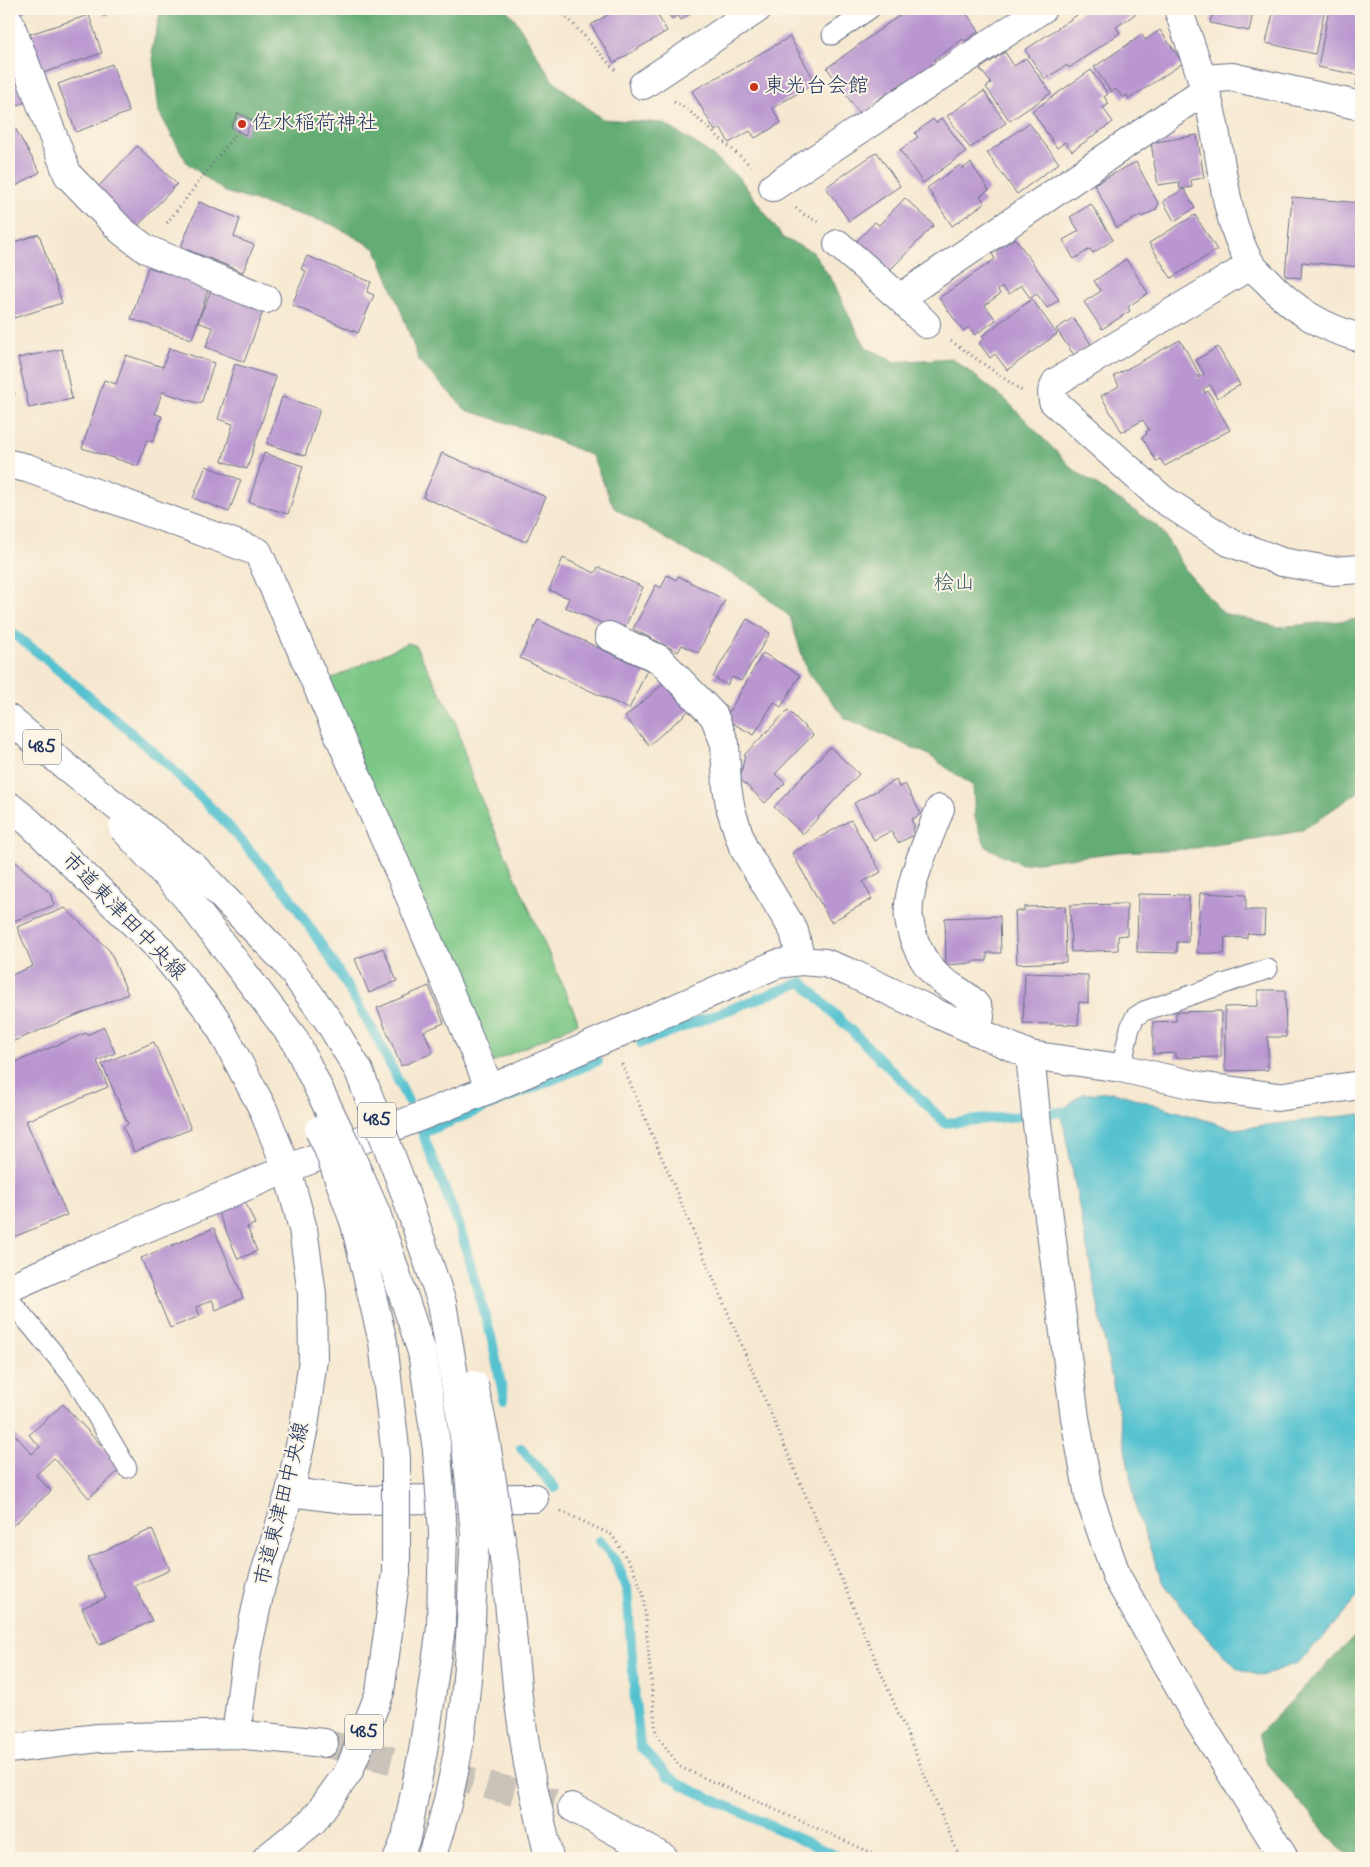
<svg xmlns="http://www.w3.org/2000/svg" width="1370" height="1867" viewBox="0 0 1370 1867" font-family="'Indie Flower','Klee One',sans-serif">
	<rect width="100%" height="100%" fill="#fcf5e5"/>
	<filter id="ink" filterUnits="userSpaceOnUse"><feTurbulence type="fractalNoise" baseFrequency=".02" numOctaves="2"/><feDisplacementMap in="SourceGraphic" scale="10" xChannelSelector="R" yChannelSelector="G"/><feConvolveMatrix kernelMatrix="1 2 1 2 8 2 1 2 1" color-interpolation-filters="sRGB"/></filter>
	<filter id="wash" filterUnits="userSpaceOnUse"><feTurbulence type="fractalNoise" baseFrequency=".0096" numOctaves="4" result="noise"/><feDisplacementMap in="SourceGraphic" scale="20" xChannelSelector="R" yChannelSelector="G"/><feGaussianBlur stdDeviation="1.12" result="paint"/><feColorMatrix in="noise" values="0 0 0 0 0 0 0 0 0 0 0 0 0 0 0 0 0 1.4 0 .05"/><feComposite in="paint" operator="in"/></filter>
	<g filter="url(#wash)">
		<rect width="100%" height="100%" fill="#f6e8d0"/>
		<!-- green -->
		<polygon fill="#7bc786" stroke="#4b7b72" points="407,643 415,645 455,720 472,778 577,1018 578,1023 493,1062 327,684 329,680"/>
		<!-- forest -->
		<g fill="#64ac73" stroke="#406e68">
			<polygon points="161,9 506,9 515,19 553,81 602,119 663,123 703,148 741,180 783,238 813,252 834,283 848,314 866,347 894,362 952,358 1006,400 1073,469 1160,528 1187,572 1223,613 1278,627 1361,619 1361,790 1301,831 1247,840 1189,849 1118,852 1022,864 986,847 975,818 973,786 927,754 845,718 807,671 790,617 752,585 680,547 614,508 592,456 542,434 466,410 419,361 399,305 376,249 331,224 225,192 187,163 159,112 152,49"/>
			<polygon points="1361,1630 1361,1858 1349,1858 1267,1764 1259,1734"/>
		</g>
		<!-- water -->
		<polygon fill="#56c2d0" stroke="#387897" points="1114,1092 1234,1129 1361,1114 1361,1593 1317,1644 1297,1663 1261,1676 1237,1668 1197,1627 1162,1581 1138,1516 1061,1111 1082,1094"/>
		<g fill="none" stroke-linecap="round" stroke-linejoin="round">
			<!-- stream -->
			<g stroke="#56c2d0" stroke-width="10">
				<polyline points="9,631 36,651 165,762 225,822 287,893 334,964 376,1036 408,1101"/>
				<polyline points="641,1043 802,982 945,1123 1073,1111"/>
				<polyline points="420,1127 460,1228 492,1340 504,1399"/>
				<polyline points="423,1133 598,1061"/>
				<polyline points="521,1448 555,1488"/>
				<polyline points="600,1541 616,1561 627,1588 635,1700 640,1746 668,1776 688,1788 841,1858"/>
			</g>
		</g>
		<g id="blocks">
			<!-- building -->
			<g fill="#b996d0">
				<polygon points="18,9 30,9 19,13"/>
				<polygon points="101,9 123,9 104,16"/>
				<polygon points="593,9 604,9 597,14"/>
				<polygon points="617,9 654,9 667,31 614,63 591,25"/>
				<polygon points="665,9 697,9 681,20 678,15 672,19"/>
				<polygon points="721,9 737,9 726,16"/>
				<polygon points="908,9 963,9 979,31 965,41 963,39 934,60 936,62 906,84 904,82 876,101 877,104 861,116 827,68"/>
				<polygon points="1086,9 1143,9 1116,27 1120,33 1069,68 1067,65 1045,79 1025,50"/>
				<polygon points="1214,9 1254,9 1249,31 1210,23"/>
				<polygon points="1274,9 1325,9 1315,54 1266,43"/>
				<polygon points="1329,9 1361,10 1361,87 1356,86 1358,75 1318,67"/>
				<polygon points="89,15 102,53 43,73 30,34"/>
				<polygon points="1160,30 1183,63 1129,99 1127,95 1123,98 1116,89 1111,92 1094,67 1142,35 1145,40"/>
				<polygon points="790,37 816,83 772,108 781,123 755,138 750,131 729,143 721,128 715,131 692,91"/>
				<polygon points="1005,52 1014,66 1026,58 1051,93 1010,121 986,87 991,83 980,69"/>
				<polygon points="112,64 129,112 76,132 58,84"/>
				<polygon points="1091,70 1108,94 1104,97 1109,104 1103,108 1113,122 1072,151 1065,142 1057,148 1032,111"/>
				<polygon points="14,72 27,101 9,110 9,75"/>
				<polygon points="984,91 1006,123 970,148 947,116"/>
				<polygon points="238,113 252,120 245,135 231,127"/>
				<polygon points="942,118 966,152 923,183 900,150 918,137 915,133 933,119 936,123"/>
				<polygon points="1029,123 1059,163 1017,194 987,153"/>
				<polygon points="15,128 40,172 9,190 9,131"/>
				<polygon points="1197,135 1204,178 1191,180 1192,187 1180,189 1179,182 1158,185 1151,143"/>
				<polygon points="137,146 177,184 136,228 95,190"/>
				<polygon points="877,152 900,186 849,221 826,187"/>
				<polygon points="1136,162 1159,205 1156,207 1157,209 1142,217 1141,215 1117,228 1094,184"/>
				<polygon points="971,163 989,190 980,196 985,203 952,226 927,188 960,165 962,169"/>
				<polygon points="1184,189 1195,208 1174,221 1163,201"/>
				<polygon points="1292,197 1361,203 1361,267 1302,262 1301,278 1285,276"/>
				<polygon points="905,198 934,225 888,272 856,242 875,222 879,225"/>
				<polygon points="199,202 240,219 234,237 254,245 243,272 181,247"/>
				<polygon points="1091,204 1113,240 1093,253 1090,249 1074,259 1063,240 1079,231 1070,217"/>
				<polygon points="1195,215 1217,250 1171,278 1149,243"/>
				<polygon points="39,234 62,303 14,318 9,301 9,244"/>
				<polygon points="1015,238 1059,300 1047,308 1037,294 1030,298 1021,285 1009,294 1003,287 998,290 1000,294 985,305 996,320 975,335 969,327 963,331 939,298 995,259 992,254"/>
				<polygon points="307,256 371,282 367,292 374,295 358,333 292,305 306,271 301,269"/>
				<polygon points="1126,259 1148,293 1128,307 1130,311 1102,329 1084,302 1101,291 1094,281"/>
				<polygon points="148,267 209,287 192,339 131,319"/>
				<polygon points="212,287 265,306 244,362 206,347 213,328 198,322"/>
				<polygon points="1032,299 1057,334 1007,370 995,354 990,358 979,343 984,339 982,336"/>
				<polygon points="1073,318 1091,344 1074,355 1056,329"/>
				<polygon points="1180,340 1200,375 1197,376 1198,378 1204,374 1196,360 1218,347 1240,385 1217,398 1210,385 1203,389 1205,393 1208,391 1230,430 1165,466 1160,459 1156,461 1142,437 1147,434 1146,432 1149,430 1143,420 1122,432 1101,396 1119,386 1114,376"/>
				<polygon points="169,348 214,363 201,404 162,392 155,414 162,416 153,442 147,440 138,466 82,448 104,380 116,384 126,355 163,367"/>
				<polygon points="62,349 72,399 29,408 18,358"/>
				<polygon points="235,364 276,377 247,469 222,461 233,424 218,419"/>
				<polygon points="9,377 15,395 9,397"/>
				<polygon points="282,397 320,409 305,456 267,444"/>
				<polygon points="264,453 303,466 288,514 249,502"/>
				<polygon points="442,453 546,497 526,542 423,497"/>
				<polygon points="206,466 241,480 229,512 193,498"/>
				<polygon points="563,558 595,573 598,567 643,587 623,632 565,607 569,598 549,590"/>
				<polygon points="667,575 676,580 678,576 725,600 698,653 682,645 678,652 633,629 656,585 661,588"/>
				<polygon points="747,619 770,633 741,681 732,677 727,685 713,677"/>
				<polygon points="538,620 647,670 629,709 520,658"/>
				<polygon points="763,653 800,675 781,707 774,702 754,735 725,719"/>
				<polygon points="665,682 690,710 649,745 625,717"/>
				<polygon points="788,710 813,735 775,774 785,783 765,803 740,779 745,754"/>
				<polygon points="830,747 859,774 803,834 774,807"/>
				<polygon points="896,780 899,787 905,784 921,814 911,820 915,827 912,829 914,835 898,843 891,831 874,840 854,803"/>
				<polygon points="851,820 881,872 863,882 872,899 831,922 792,853"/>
				<polygon points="9,856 50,893 54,905 9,923"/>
				<polygon points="1200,893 1246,895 1246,910 1265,910 1264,934 1247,933 1247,938 1225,937 1224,954 1197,953"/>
				<polygon points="1138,894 1189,895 1188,942 1177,942 1177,953 1137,952"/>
				<polygon points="1127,904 1127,935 1118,936 1118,950 1071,952 1070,905"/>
				<polygon points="1065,906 1066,962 1017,964 1015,911 1024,911 1024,907"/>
				<polygon points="65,908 110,951 128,994 9,1043 9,976 33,966 17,927"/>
				<polygon points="1000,916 1001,953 987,953 987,961 974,961 974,963 946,965 945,918"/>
				<polygon points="383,948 397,981 369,993 355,959"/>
				<polygon points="1025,973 1088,975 1088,1003 1079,1002 1078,1025 1023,1023"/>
				<polygon points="429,986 444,1023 424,1031 433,1053 401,1066 377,1008"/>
				<polygon points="1258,990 1285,990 1286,1037 1268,1037 1268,1070 1225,1071 1225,1007 1258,1006"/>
				<polygon points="1221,1011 1221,1057 1175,1058 1175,1053 1153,1054 1153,1022 1176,1021 1176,1012"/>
				<polygon points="104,1027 115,1053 97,1061 108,1087 26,1121 67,1215 9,1239 9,1065 86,1033 87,1035"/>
				<polygon points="154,1042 191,1129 134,1152 123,1127 128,1124 102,1064"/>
				<polygon points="244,1199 255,1224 247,1227 257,1251 238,1259 217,1210"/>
				<polygon points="214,1228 243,1298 216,1310 212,1300 196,1307 200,1316 170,1328 141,1258"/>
				<polygon points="63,1404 122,1468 89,1498 54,1458 36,1475 51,1491 9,1529 9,1428 32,1454 40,1447 29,1435"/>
				<polygon points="152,1529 170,1570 135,1586 152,1621 99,1645 82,1608 106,1598 88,1558"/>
			</g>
		</g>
	</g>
	<g filter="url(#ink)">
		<use href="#blocks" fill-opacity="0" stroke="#687086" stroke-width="1"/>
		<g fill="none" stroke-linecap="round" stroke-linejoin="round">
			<!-- minor-tunnel -->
			<polyline stroke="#cac3b9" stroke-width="28" stroke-dasharray="28 14" stroke-linecap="butt" points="324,1743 572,1807"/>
			<!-- service casing -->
			<g stroke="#687086" stroke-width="21">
				<g id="service">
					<polyline points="832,35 870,9"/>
					<polyline points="1121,1068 1130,1028 1135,1017 1144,1011 1268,969"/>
					<polyline points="9,1299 75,1379 127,1468"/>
				</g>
			</g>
			<!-- minor casing -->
			<g stroke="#687086" stroke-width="30">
				<g id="minor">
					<path d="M1178,9C1191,47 1206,85 1214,125C1223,171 1226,221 1250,263C1254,270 1261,275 1266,280C1293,309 1322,328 1361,338"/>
					<polyline points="9,21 68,175 122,231 146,249 266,299"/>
					<polyline points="1202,79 1232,77 1361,106"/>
					<polyline points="643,85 757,9"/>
					<polyline points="773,187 1042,9"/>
					<polyline points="838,244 900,298 1205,90"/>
					<polyline points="1251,265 1056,382 1052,392 1053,401 1161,498 1229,542 1282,562 1333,571 1361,569"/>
					<polyline points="900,298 926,324"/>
					<polyline points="9,464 27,468 258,552 405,885 490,1089"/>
					<polyline points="609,636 659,659 714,716 725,744 727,787 731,810 743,847 794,931 801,961"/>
					<path d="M940,809C929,838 905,889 909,919C912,940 922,961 937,976C949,988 979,998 980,1016C980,1021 977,1027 975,1031"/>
					<polyline points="1030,1055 1037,1124 1075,1418 1089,1496 1117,1577 1194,1713 1284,1858"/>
					<polyline points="9,1288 103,1246 287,1169 490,1089 777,964 801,961 825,963 851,973 940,1015 1030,1055 1121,1068 1199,1086 1277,1097 1361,1085"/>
					<polyline points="290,1492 353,1500 534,1498"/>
					<polyline points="9,1749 98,1738 236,1734 324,1743"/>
					<polyline points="572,1807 664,1858"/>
				</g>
			</g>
			<!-- tertiary casing -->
			<g stroke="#687086" stroke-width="30">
				<polyline id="tertiary" points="9,806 29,822 158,947 215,1018 263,1109 287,1169 303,1229 312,1294 313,1359 304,1427 290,1492 261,1586 247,1651 236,1734"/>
			</g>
			<!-- motorway casing -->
			<g stroke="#687086" stroke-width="30">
				<g id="motorway">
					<polyline points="9,719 75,774"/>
					<polyline points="506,1571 518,1697 528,1764 549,1858"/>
					<polyline points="267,1858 313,1821 349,1771 380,1692 396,1573"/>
					<polyline points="398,1858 406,1838 423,1751 441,1628 442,1572"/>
					<path d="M431,1858C463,1767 470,1668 473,1572"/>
				</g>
			</g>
			<!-- path -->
			<g stroke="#687086" stroke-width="3" stroke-dasharray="1 4" stroke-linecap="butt">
				<polyline points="544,9 565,15 615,70"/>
				<polyline points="674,102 687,109 751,166"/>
				<polyline points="796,208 803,214 818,222"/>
				<polyline points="167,223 238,131"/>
				<polyline points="951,341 1022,391"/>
				<polyline points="622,1064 960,1858"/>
				<polyline points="561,1511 612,1535 632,1567 643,1592 656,1734 680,1767 883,1858"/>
			</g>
			<!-- service -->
			<use href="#service" stroke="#fff" stroke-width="19"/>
			<!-- minor -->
			<use href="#minor" stroke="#fff" stroke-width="28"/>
			<!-- tertiary -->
			<use href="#tertiary" stroke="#fff" stroke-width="28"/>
			<!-- motorway -->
			<use href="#motorway" stroke="#fff" stroke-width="28"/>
			<!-- motorway-bridge casing -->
			<g stroke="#687086" stroke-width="30" stroke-linecap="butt">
				<g id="motorway-bridge">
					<polyline points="75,774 193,866 285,961 328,1020 359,1071 404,1190 442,1303 467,1455 475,1534 473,1572"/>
					<polyline points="123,828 186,897 295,1040 345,1143 376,1213 422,1352 437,1450 443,1533 442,1572"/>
					<polyline points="319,1130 327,1146 355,1224 383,1342 396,1457 396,1573"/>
					<polyline points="474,1385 485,1437 506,1571"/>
				</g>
			</g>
			<!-- motorway-bridge -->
			<use href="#motorway-bridge" stroke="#fff" stroke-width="28"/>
		</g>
	</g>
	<!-- markers -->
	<g fill="#c8321e" stroke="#fcf5e5" stroke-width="2">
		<circle cx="754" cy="87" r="5"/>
		<circle cx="242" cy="124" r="5"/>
	</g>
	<g text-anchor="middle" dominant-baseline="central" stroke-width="4" stroke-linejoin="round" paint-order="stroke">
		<!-- shield labels -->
		<g fill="#fcf5e5" stroke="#5e6a86" stroke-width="1">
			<rect x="23" y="729.5" width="38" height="35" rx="4"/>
			<rect x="358" y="1102.5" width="38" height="35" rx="4"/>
			<rect x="345" y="1714.5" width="38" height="35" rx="4"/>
		</g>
		<g font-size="20" font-weight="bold" fill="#1b2f5e">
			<text x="42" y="747">485</text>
			<text x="377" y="1120">485</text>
			<text x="364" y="1732">485</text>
		</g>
		<!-- poi labels -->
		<g font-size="21" fill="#1b2f5e" stroke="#fcf5e5" text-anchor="start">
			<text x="764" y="87">東光台会館</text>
			<text x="252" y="124">佐水稲荷神社</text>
		</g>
		<!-- park labels -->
		<g font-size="21" fill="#385d6a" stroke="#fcf5e5">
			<text x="954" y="584">桧山</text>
		</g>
		<!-- street labels -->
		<g font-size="21" fill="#1b2f5e" stroke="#fcf5e5">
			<text transform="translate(123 917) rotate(46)">市道東津田中央線</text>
			<text transform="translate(283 1504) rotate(-76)">市道東津田中央線</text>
		</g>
	</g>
	<!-- margin -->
	<rect width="1370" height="1867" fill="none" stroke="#fcf5e5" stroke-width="30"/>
</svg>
